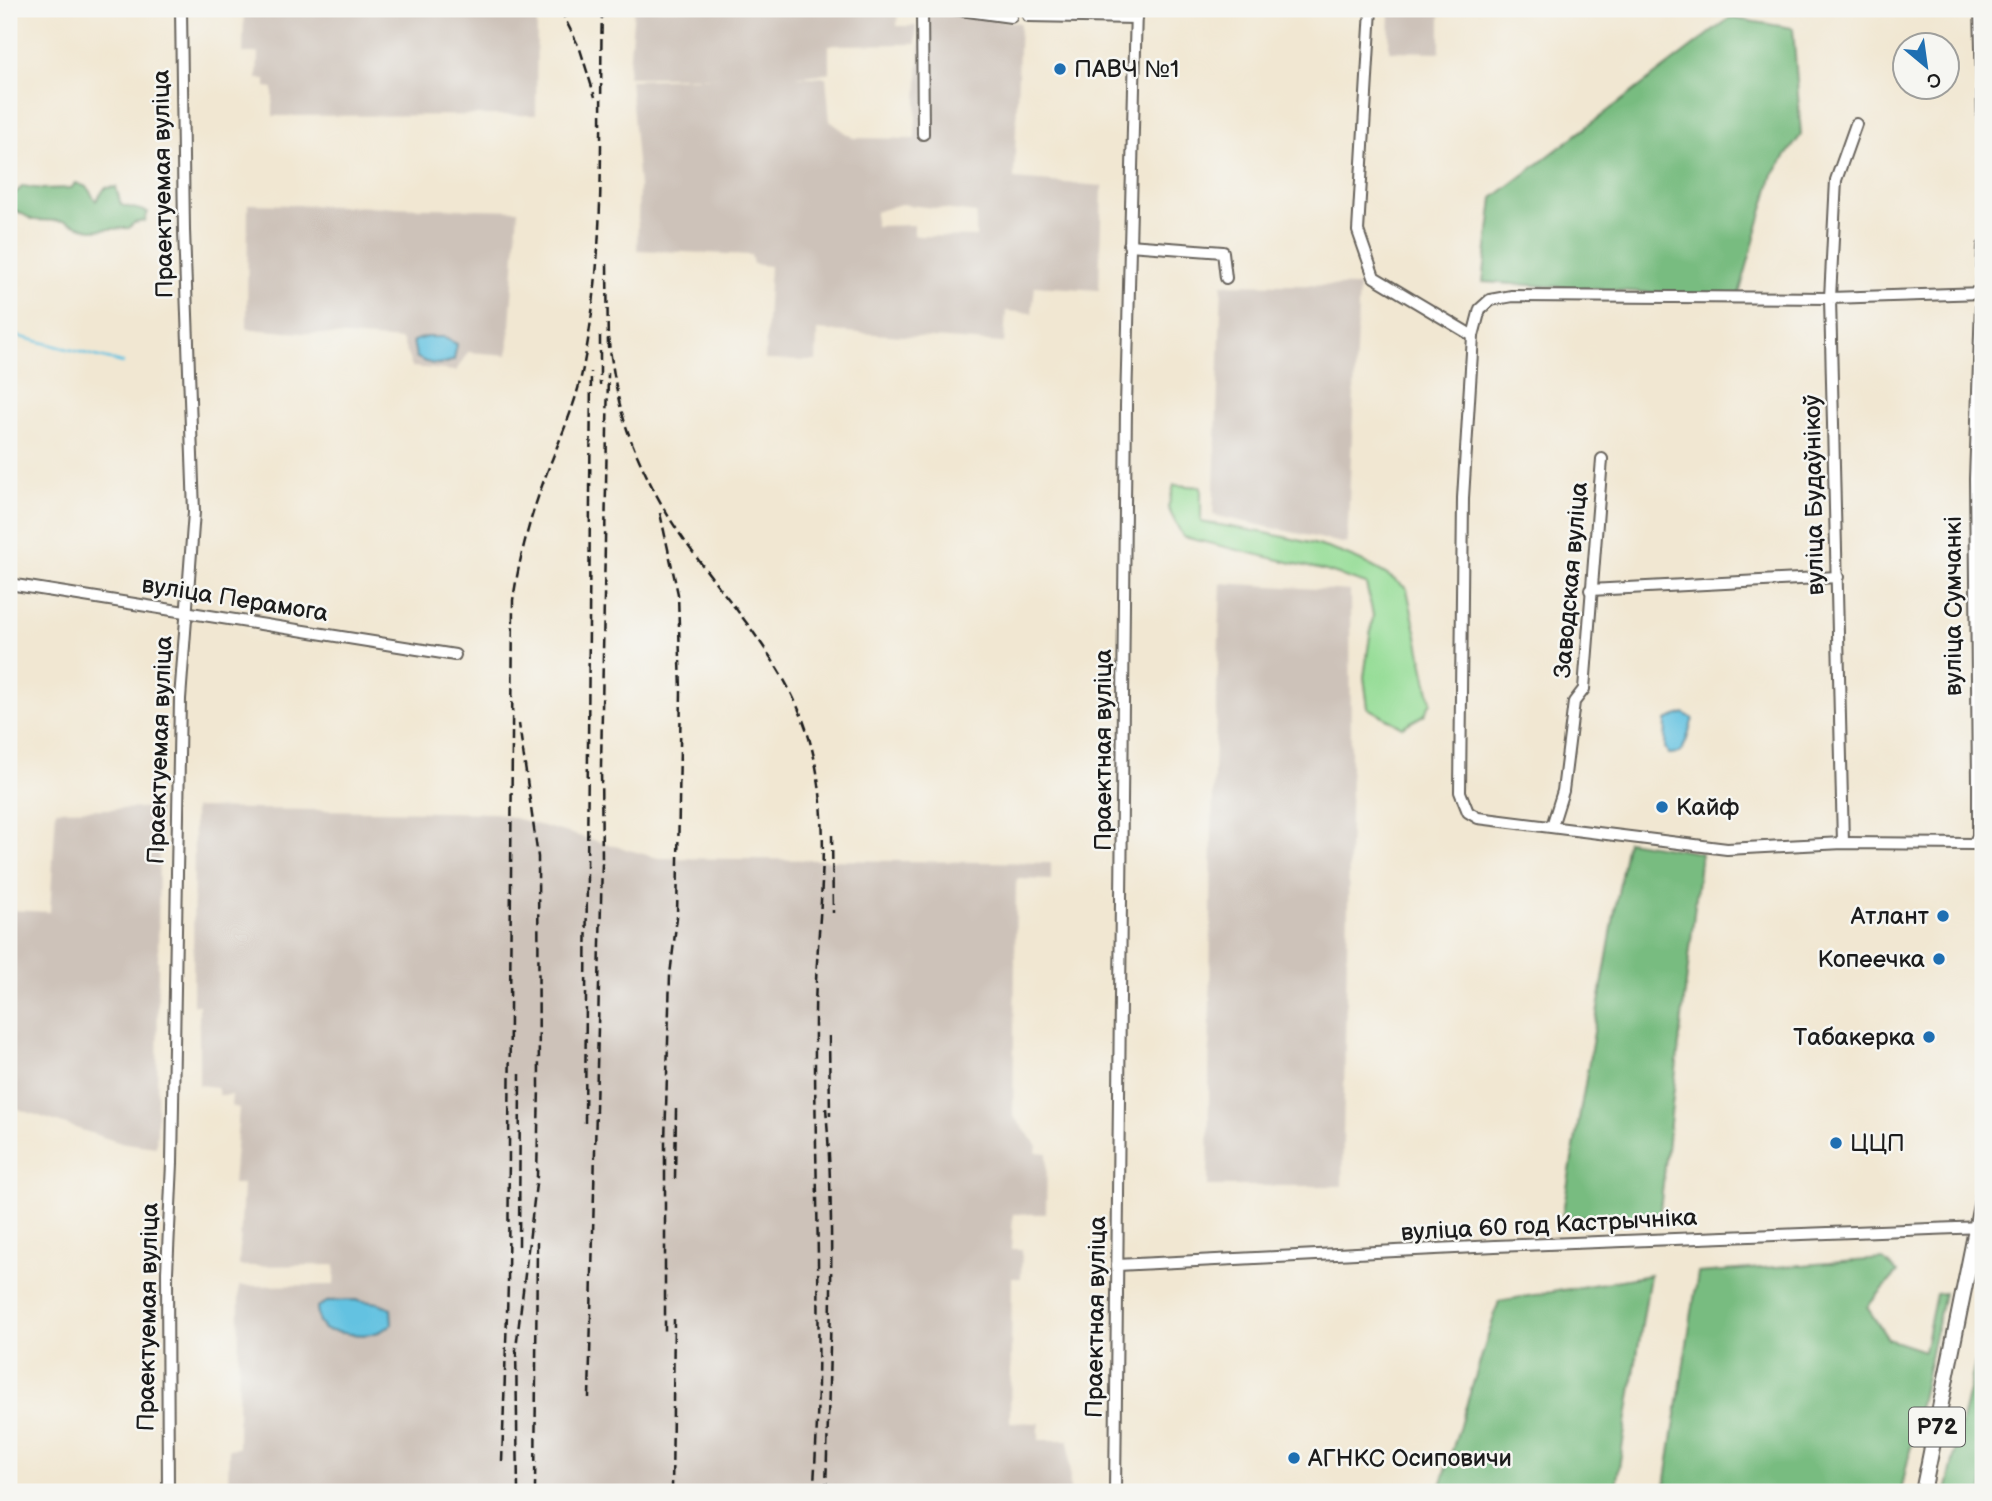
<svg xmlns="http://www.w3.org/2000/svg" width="1992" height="1501" viewBox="0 0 1992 1501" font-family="'Balsamiq Sans',sans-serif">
	<rect width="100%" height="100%" fill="#f6f6f2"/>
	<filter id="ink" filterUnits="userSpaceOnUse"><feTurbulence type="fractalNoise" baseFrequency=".0143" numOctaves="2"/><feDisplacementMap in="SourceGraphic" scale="14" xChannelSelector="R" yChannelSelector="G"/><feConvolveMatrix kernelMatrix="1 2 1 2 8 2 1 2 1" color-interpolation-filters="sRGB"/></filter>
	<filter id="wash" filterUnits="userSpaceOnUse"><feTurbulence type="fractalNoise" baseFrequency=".00686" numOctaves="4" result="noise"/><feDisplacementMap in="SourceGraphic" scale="28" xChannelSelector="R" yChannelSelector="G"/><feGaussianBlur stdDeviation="1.57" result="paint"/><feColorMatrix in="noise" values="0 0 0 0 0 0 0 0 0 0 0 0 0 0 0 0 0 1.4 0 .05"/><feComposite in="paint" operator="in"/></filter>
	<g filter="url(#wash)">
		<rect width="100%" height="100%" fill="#f1e7d2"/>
		<!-- industrial -->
		<g fill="#cdc2b9" fill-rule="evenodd">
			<polygon points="282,9 537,9 536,115 273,116 273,88 266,87 266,79 257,79 258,53 243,53 244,13 282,14"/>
			<path d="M634,9H898L897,26H916V44L829,45V73L795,77H826L830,121L853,138L915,139L922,9L1020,23L1014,179L1102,186L1099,290L1035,286L1032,313L1006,311L1004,343L817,330L816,361L765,360L770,266L753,264L751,255L637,250L639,186L630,80L723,77H628ZM901,204L976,213V237L918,236L914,235V225L875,226V212Z"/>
			<polygon points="1390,9 1440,9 1440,52 1389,51"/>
			<polygon points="248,204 518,210 508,355 468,352 456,371 412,367 402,340 247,329"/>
			<polygon points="1222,284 1359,286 1347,544 1213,515"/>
			<polygon points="1221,583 1350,591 1351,768 1342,1186 1208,1186 1212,825"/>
			<polygon points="159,808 157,1127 156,1147 118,1142 9,1106 9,910 50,912 56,810"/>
			<polygon points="194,808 496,813 658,858 1051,863 1051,880 1017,879 1016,885 1013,1116 1037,1145 1036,1152 1047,1153 1046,1214 1013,1214 1011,1249 1022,1249 1021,1278 1012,1278 1010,1422 1039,1423 1039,1440 1069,1440 1070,1492 235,1492 235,1485 228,1485 229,1449 238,1448 239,1286 334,1285 335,1265 239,1266 243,1184 233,1184 239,1108 231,1106 232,1095 219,1095 217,1087 199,1085 199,1005 193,1005"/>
		</g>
		<!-- green -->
		<path fill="#96dd97" stroke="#597c5a" stroke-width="2" d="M1174,485L1201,487V522C1272,534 1350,543 1407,589L1431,702L1424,715L1402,727L1368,708L1364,677L1373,615L1366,584L1326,571L1183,537L1168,508Z"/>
		<!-- forest -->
		<g fill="#78bc80" stroke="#4a6c4e" stroke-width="2">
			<polygon points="1730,18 1793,28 1801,135 1773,174 1738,298 1483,282 1493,198"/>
			<polygon points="76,183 87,187 96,201 105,188 116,187 121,205 148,212 145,221 134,223 129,228 91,230 65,221 33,220 10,207 11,197 23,186 41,189 71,188"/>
			<polygon points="1627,841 1701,853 1659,1219 1562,1217"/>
			<polygon points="1882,1259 1898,1272 1867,1307 1888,1339 1924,1351 1936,1294 1944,1293 1901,1492 1664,1492 1698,1273"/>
			<polygon points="1650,1275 1615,1492 1439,1492 1499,1301"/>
			<polygon points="1983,1328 1983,1492 1946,1492"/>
		</g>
		<!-- water -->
		<g fill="#63c2e1" stroke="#406f7e" stroke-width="2">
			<path d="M426,337H443L457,344L454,360C441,366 428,365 416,357L413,341Z"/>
			<path d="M1684,713L1693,719C1689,728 1687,747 1679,753L1669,754L1665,748L1666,720Z"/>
			<path d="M356,1300L378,1303L391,1309L392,1324C373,1341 348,1334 325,1330L319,1323L317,1307L329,1301Z"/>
		</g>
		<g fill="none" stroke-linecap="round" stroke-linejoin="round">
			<!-- stream -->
			<polyline stroke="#63c2e1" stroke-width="2.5" points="9,334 123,363"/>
		</g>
	</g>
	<g filter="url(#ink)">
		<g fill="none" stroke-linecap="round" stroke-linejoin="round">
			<!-- minor casing -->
			<g stroke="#67635c" stroke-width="14">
				<g id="minor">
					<polyline points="922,9 923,134"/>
					<polyline points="953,9 1011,17"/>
					<polyline points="1371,9 1358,231 1374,277 1473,336"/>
					<polyline points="1980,9 1983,126"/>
					<polyline points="1028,16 1136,18"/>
					<polyline points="1856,124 1836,180 1830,298 1512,296 1490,300 1480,309 1473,336 1463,498 1460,792 1468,812 1478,818 1727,849 1843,843 1974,844 1978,836 1978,782 1975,479 1983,246"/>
					<polyline points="1129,245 1223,252 1226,278"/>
					<polyline points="9,584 455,655"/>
					<polyline points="1590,590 1838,577"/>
					<polyline points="1552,826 1563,791 1574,702 1584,689 1602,459"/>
					<polyline points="1843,843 1830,298 1983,293"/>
					<polyline points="1117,1265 1495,1246 1982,1227"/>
					<polyline points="168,1492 167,1272 172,1163 180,699 194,512 184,230 181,9"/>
					<polyline points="1115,1492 1126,406 1136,9"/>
				</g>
			</g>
			<!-- major casing -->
			<g stroke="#67635c" stroke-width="18">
				<polyline id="major" points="1923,1492 1983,1195"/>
			</g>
			<!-- minor -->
			<use href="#minor" stroke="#fff" stroke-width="10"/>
			<!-- major -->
			<use href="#major" stroke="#fff" stroke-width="14"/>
			<!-- rail -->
			<g stroke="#1c1c1c" stroke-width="2.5" stroke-dasharray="10 5" stroke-linecap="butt">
				<polyline points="560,9 580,49 595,97"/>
				<polyline points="607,264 608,348"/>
				<polyline points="600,336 600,385"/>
				<path d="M608,338C612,361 615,386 621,409C630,445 651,487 670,519C713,587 774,644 803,720C839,817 815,919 815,1019C814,1173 824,1329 814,1483"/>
				<polyline points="660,513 678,594 681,691 677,917 670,975 665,1142 665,1333"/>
				<polyline points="832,835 833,913"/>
				<polyline points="829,1036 830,1116"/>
				<polyline points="585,1123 591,372"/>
				<polyline points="675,1179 676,1109"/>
				<polyline points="519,1246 520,1074"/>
				<polyline points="589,1398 602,861 601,767 608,373"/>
				<path d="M502,1462L508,1284L513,600C519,560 529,521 543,483C557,444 575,409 583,368C607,249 599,129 602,9"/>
				<polyline points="518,1492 516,1348 537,1176 539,1086 538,857 519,724"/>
				<polyline points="535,1492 537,1242"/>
				<polyline points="672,1492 674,1319"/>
				<path d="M826,1492C829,1365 836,1235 826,1108"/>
			</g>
		</g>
	</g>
	<!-- markers -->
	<g fill="#1f6fb2" stroke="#f6f6f2" stroke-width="2.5">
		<circle cx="1060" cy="69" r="7"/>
		<circle cx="1662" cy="807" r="7"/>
		<circle cx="1943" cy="916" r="7"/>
		<circle cx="1939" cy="959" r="7"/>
		<circle cx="1929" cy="1037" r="7"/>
		<circle cx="1836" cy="1143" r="7"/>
		<circle cx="1294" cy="1458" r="7"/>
	</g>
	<g text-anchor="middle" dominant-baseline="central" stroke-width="5" stroke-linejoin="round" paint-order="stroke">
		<!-- shield labels -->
		<rect fill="#f6f6f2" stroke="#5d5d5c" stroke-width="2" x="1909" y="1407.5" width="56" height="39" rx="5"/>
		<g font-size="23" font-weight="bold" fill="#1c1c1c">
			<text x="1937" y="1427">Р72</text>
		</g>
		<!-- poi labels -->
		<g font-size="24" fill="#1c1c1c" stroke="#f6f6f2" text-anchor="start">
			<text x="1074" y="69">ПАВЧ №1</text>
			<text x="1676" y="807">Кайф</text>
			<text x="1929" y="916" text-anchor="end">Атлант</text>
			<text x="1925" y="959" text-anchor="end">Копеечка</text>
			<text x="1915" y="1037" text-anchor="end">Табакерка</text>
			<text x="1850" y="1143">ЦЦП</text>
			<text x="1308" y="1458">АГНКС Осиповичи</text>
		</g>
		<!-- street labels -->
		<g font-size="24" fill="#1c1c1c" stroke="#f6f6f2">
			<text transform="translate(163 184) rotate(-91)">Праектуемая вуліца</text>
			<text transform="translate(1814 495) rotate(-91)">вуліца Будаўнікоў</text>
			<text transform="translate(1571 580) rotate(-85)">Заводская вуліца</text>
			<text transform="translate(235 599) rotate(9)">вуліца Перамога</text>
			<text transform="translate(1953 606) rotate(-90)">вуліца Сумчанкі</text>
			<text transform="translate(160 750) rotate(-88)">Праектуемая вуліца</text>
			<text transform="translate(1103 750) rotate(-90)">Праектная вуліца</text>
			<text transform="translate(1549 1225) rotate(-3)">вуліца 60 год Кастрычніка</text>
			<text transform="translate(148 1317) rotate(-89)">Праектуемая вуліца</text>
			<text transform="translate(1096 1317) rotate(-89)">Праектная вуліца</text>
		</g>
	</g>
	<!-- margin -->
	<rect width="1992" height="1501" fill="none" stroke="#f6f6f2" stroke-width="35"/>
	<!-- north arrow -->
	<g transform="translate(1926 66) rotate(151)"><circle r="33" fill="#f6f6f2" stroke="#9f9f9c" stroke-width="2"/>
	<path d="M0-5L12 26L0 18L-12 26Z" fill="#1f6fb2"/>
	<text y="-10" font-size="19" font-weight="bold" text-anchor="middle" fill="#1c1c1c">С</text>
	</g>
</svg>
